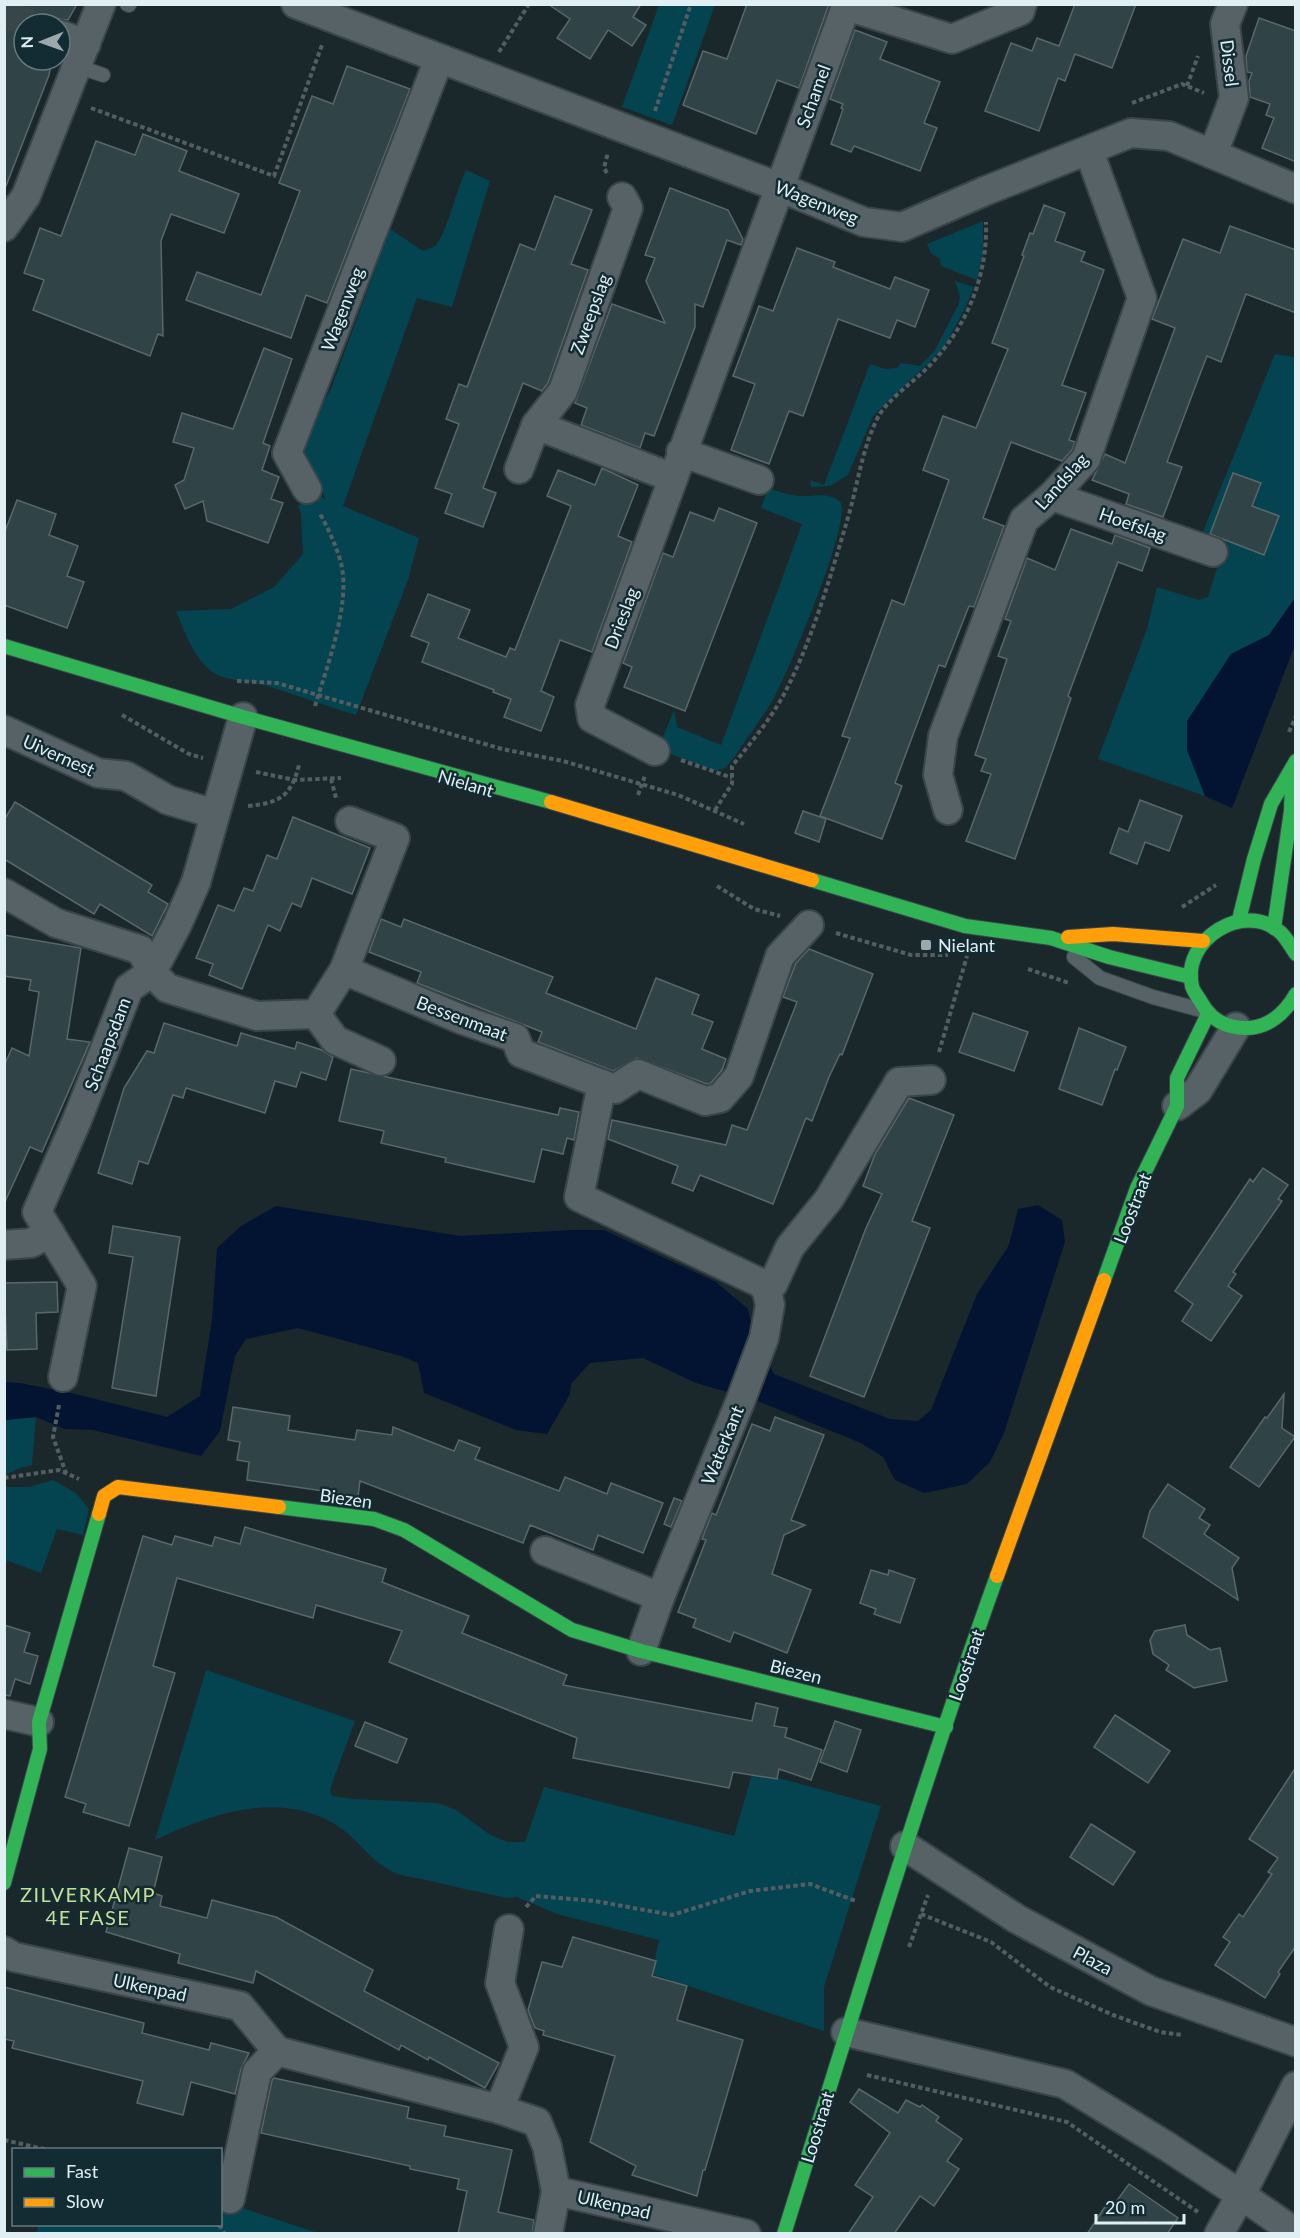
<svg xmlns="http://www.w3.org/2000/svg" width="1300" height="2238" viewBox="0 0 1300 2238" font-family="Lato,sans-serif">
	<rect width="100%" height="100%" fill="#1a282c"/>
	<!-- green -->
	<g fill="#044350">
		<polygon points="659,5 715,5 672,125 622,107"/>
		<path d="M466,170L490,181L452,307L417,298L343,506L419,538L408,580L356,715C325,706 294,694 264,685C248,680 229,682 214,673C194,660 185,632 176,611L231,609L274,587L303,554L301,514L298,506L314,494L326,499L304,456L308,428L331,389L390,229L423,251C428,249 433,248 436,245C448,230 456,190 466,170Z"/>
		<polygon points="983,221 983,253 977,280 941,266 940,259 931,253 927,244"/>
		<polygon points="955,281 974,287 966,306 944,348 873,416 848,475 830,486 811,487 810,480 824,485 870,364 885,369 897,368 901,363 920,366 935,350 959,303 960,296"/>
		<polygon points="1275,354 1295,357 1295,598 1269,635 1231,654 1188,751 1205,796 1098,759 1147,629 1157,587 1199,600 1208,597 1223,548 1200,539"/>
		<path d="M768,488C778,492 789,495 800,496C814,497 830,491 841,503C850,526 789,670 774,698C762,719 746,739 733,759L725,768L715,771L658,749L674,710L677,727L721,745L802,524L761,508Z"/>
		<polygon points="36,1417 32,1465 20,1468 5,1475 4,1420"/>
		<polygon points="53,1480 76,1493 89,1509 83,1535 57,1529 41,1573 5,1560 5,1487 29,1487"/>
		<path d="M206,1670L355,1721L330,1789L332,1796L354,1799L438,1803L456,1810L489,1834L507,1842H525L544,1787L734,1836L753,1771L881,1806L824,1987V2031L652,1974L659,1940L557,1914L517,1897L507,1898C479,1892 450,1886 422,1879C412,1877 400,1876 391,1871C371,1861 360,1842 342,1829C284,1788 213,1813 155,1840Z"/>
		<polygon points="221,2201 318,2233 37,2234 38,2224 220,2224"/>
	</g>
	<!-- water -->
	<g fill="#021431">
		<polygon points="1295,598 1295,645 1232,808 1205,796 1187,750 1187,721 1231,654 1269,635"/>
		<polygon points="1038,1205 1062,1220 1065,1242 1004,1433 990,1462 967,1484 924,1493 895,1480 883,1457 861,1443 755,1400 696,1383 643,1358 590,1363 571,1384 570,1394 547,1434 516,1430 424,1393 418,1363 401,1356 298,1328 246,1339 235,1356 220,1431 201,1456 93,1430 64,1429 36,1417 5,1420 4,1382 20,1383 71,1393 167,1417 200,1396 212,1320 217,1248 241,1226 276,1206 460,1236 572,1230 604,1230 716,1282 748,1309 752,1326 774,1374 890,1419 918,1421 931,1410 977,1294 1009,1245 1018,1209"/>
	</g>
	<!-- building -->
	<g fill="#304447" stroke="#5a6768" stroke-width="1.5">
		<polygon points="4,4 77,4 68,20 58,19 49,24 24,24 24,60 52,60 49,75 6,186 4,186"/>
		<polygon points="548,4 641,4 633,17 646,25 632,46 608,30 590,59 557,38 570,19"/>
		<polygon points="747,4 829,4 799,88 777,80 756,134 683,105 703,51 727,59"/>
		<polygon points="1075,4 1136,4 1112,68 1075,54 1065,81 1058,78 1039,131 985,111 1011,43 1032,51 1037,38 1059,46"/>
		<polygon points="1259,18 1296,31 1296,162 1262,148 1274,118 1266,115 1270,104 1250,97 1249,81 1252,73 1247,72 1246,56"/>
		<polygon points="855,30 887,42 880,59 940,82 924,123 937,128 920,171 854,146 851,152 831,144 843,109 841,108 843,104 830,99"/>
		<polygon points="347,66 410,89 327,303 306,295 291,338 186,300 197,272 261,295 300,191 279,183 312,96 333,104"/>
		<polygon points="143,134 187,151 179,171 239,194 224,233 171,214 161,241 163,336 158,334 150,356 33,310 44,280 24,273 40,228 61,236 96,141 135,155"/>
		<polygon points="670,188 728,210 743,239 741,245 727,240 703,307 695,304 695,327 654,436 645,433 640,448 581,425 587,408 575,403 612,304 665,323 646,281 655,258 645,255"/>
		<polygon points="555,196 592,210 571,264 588,270 548,383 542,391 523,383 483,488 496,493 483,527 445,513 452,494 435,488 459,424 446,419 459,384 467,387 520,244 535,250"/>
		<polygon points="1044,205 1065,213 1055,241 1085,252 1081,261 1104,270 1062,385 1086,393 1069,440 1075,442 1072,450 1062,461 1011,442 983,518 1004,526 974,607 969,606 945,667 939,665 895,783 902,786 882,839 820,816 850,738 842,736 892,600 904,605 949,480 923,470 943,416 976,428 1008,349 992,343 1024,256 1022,255 1030,233 1033,234"/>
		<polygon points="1230,226 1296,250 1296,313 1246,294 1221,362 1207,356 1197,382 1167,462 1182,467 1163,517 1126,504 1129,494 1092,480 1105,454 1125,463 1175,328 1152,319 1183,239 1220,253"/>
		<polygon points="797,248 835,262 833,267 890,289 895,277 929,290 915,327 897,320 890,338 838,319 803,416 789,411 769,464 731,450 755,384 733,376 759,306 773,311"/>
		<polygon points="264,348 292,359 263,443 270,446 262,470 279,477 271,499 283,503 268,543 207,521 203,501 185,509 175,485 184,480 194,448 173,442 182,413 233,429"/>
		<polygon points="602,468 638,485 618,536 632,542 592,652 560,640 541,691 554,697 541,731 504,717 511,699 493,692 494,690 422,662 429,643 411,636 428,594 470,610 458,638 506,657 510,648 515,650 571,506 547,496 558,470 595,485"/>
		<polygon points="1233,473 1261,483 1252,506 1279,516 1264,555 1210,534"/>
		<polygon points="17,500 56,514 49,535 78,546 67,576 84,582 67,628 4,605 4,534"/>
		<polygon points="719,508 757,523 685,711 624,687 632,667 623,663 663,553 673,557 690,512 714,521"/>
		<polygon points="1071,529 1112,544 1115,535 1150,548 1142,571 1118,562 1068,696 1071,698 1015,859 966,841 991,774 981,771 986,759 975,755 1007,659 998,656 1011,621 1005,619 1027,558 1055,570"/>
		<polygon points="1140,800 1182,816 1169,851 1145,842 1137,864 1110,853 1119,828 1128,832"/>
		<polygon points="15,802 152,885 148,892 168,904 152,936 100,904 94,914 4,859 4,820"/>
		<polygon points="803,811 826,819 819,842 795,833"/>
		<polygon points="293,817 370,848 352,894 312,878 301,907 292,903 280,931 268,925 242,989 209,975 213,964 196,958 218,905 234,911 244,888 253,891 267,855 277,859"/>
		<polygon points="381,919 401,927 404,919 553,977 546,993 636,1029 656,978 699,995 692,1014 713,1022 702,1049 726,1059 722,1070 711,1083 707,1084 637,1058 613,1071 538,1042 542,1032 417,983 421,972 369,952"/>
		<polygon points="4,935 81,948 67,1039 90,1042 42,1152 30,1147 4,1204 4,1066 12,1048 29,1056 39,992 29,990 31,980 4,976"/>
		<polygon points="809,949 873,974 842,1055 840,1054 829,1077 812,1121 806,1118 773,1204 700,1175 693,1191 672,1183 678,1166 608,1139 612,1120 726,1145 732,1125 747,1130 797,1002 783,997 787,986 796,963"/>
		<polygon points="973,1013 1028,1032 1014,1071 959,1052"/>
		<polygon points="164,1023 237,1046 241,1033 295,1049 297,1042 322,1050 333,1057 326,1080 301,1072 296,1087 275,1081 265,1113 186,1088 183,1098 173,1095 148,1164 139,1161 132,1184 98,1173 124,1088 147,1051 154,1053"/>
		<polygon points="1079,1028 1126,1047 1117,1070 1115,1069 1102,1105 1059,1089"/>
		<polygon points="351,1069 558,1115 560,1108 579,1112 574,1140 567,1138 563,1154 542,1149 534,1182 445,1162 446,1158 381,1143 384,1131 339,1121"/>
		<polygon points="909,1098 954,1115 912,1221 930,1228 864,1397 810,1376 866,1228 882,1194 863,1186 875,1154"/>
		<polygon points="1263,1168 1288,1185 1278,1199 1282,1201 1233,1272 1236,1274 1228,1286 1242,1296 1211,1341 1182,1321 1193,1304 1175,1291 1250,1179 1253,1182"/>
		<polygon points="113,1226 180,1237 156,1396 112,1388 133,1257 109,1253"/>
		<polygon points="57,1282 58,1312 36,1313 37,1349 7,1350 4,1283"/>
		<polygon points="1284,1394 1282,1428 1295,1437 1259,1487 1230,1467 1265,1417 1267,1418"/>
		<polygon points="233,1407 290,1416 288,1430 355,1440 357,1430 392,1435 393,1427 454,1451 459,1440 480,1448 475,1459 559,1491 565,1477 607,1494 611,1483 663,1503 643,1553 598,1535 593,1550 530,1525 523,1543 360,1481 358,1496 247,1480 249,1462 237,1460 240,1442 228,1440"/>
		<polygon points="775,1417 824,1435 791,1520 805,1525 784,1535 772,1574 811,1590 787,1653 734,1632 730,1642 693,1627 696,1619 678,1612 706,1540 702,1539 712,1513 716,1515 752,1424 770,1431"/>
		<polygon points="1168,1484 1205,1509 1199,1518 1210,1525 1204,1534 1239,1558 1232,1568 1238,1600 1143,1537 1150,1511"/>
		<polygon points="674,1498 682,1501 671,1527 664,1524"/>
		<polygon points="245,1527 386,1569 382,1582 469,1616 462,1633 567,1675 563,1685 752,1721 756,1703 778,1708 774,1726 787,1728 785,1737 822,1750 811,1780 779,1769 777,1779 733,1772 729,1788 573,1758 577,1738 389,1662 402,1631 316,1605 313,1618 177,1578 153,1666 175,1673 129,1826 83,1812 86,1804 65,1797 143,1536 172,1545 175,1536 212,1546 215,1537 240,1544"/>
		<polygon points="871,1570 888,1575 889,1570 915,1579 900,1623 874,1614 876,1609 860,1603"/>
		<polygon points="4,1625 30,1633 24,1652 38,1656 30,1684 15,1679 10,1696 4,1695"/>
		<polygon points="1185,1625 1187,1635 1210,1650 1220,1648 1227,1681 1194,1688 1166,1670 1169,1665 1153,1654 1150,1640 1155,1631"/>
		<polygon points="1115,1715 1170,1751 1148,1783 1094,1747"/>
		<polygon points="835,1721 861,1730 847,1772 820,1762"/>
		<polygon points="365,1722 407,1739 397,1763 355,1746"/>
		<polygon points="1296,1767 1296,1946 1278,1972 1280,1974 1265,1998 1215,1965 1230,1942 1223,1937 1239,1914 1243,1917 1272,1874 1268,1872 1278,1858 1249,1839"/>
		<polygon points="1091,1824 1135,1852 1113,1885 1070,1857"/>
		<polygon points="129,1848 162,1857 153,1893 162,1896 160,1906 207,1918 212,1900 276,1917 373,1970 364,1991 499,2063 485,2088 429,2057 428,2060 401,2045 399,2050 256,1971 253,1983 178,1963 180,1954 106,1932"/>
		<polygon points="573,1937 656,1961 652,1976 687,1986 677,2020 743,2040 705,2170 703,2170 697,2196 632,2175 636,2166 590,2142 615,2056 543,2035 544,2031 535,2028 528,2010 542,1962 562,1967"/>
		<polygon points="4,1987 144,2023 142,2033 209,2050 211,2043 249,2053 241,2069 235,2094 191,2082 183,2115 137,2103 143,2081 12,2048 14,2041 4,2039"/>
		<polygon points="274,2078 409,2107 407,2118 446,2126 444,2136 512,2150 498,2212 534,2220 532,2234 458,2234 467,2191 457,2189 459,2179 410,2169 410,2166 261,2133 272,2080"/>
		<polygon points="859,2089 898,2113 906,2100 920,2107 922,2105 939,2117 936,2121 962,2139 947,2161 959,2169 934,2206 920,2196 894,2234 848,2234 873,2197 855,2185 890,2133 850,2102"/>
		<polygon points="1129,2184 1178,2218 1167,2234 1087,2234 1108,2202 1113,2206"/>
	</g>
	<g fill="none" stroke-linecap="round" stroke-linejoin="round">
		<!-- street-tunnel -->
		<polyline stroke="#38464a" stroke-width="28" stroke-dasharray="28 14" stroke-linecap="butt" points="4,14 32,24"/>
		<!-- lane casing -->
		<g stroke="#3a4549" stroke-width="16">
			<g id="lane">
				<polyline points="127,4 129,5"/>
				<polyline points="77,66 103,75"/>
				<polyline points="1074,957 1100,978 1153,997 1201,1010"/>
			</g>
		</g>
		<!-- street casing -->
		<g stroke="#3a4549" stroke-width="32">
			<g id="street">
				<polyline points="296,4 779,187 864,222 902,227 985,191 1131,133 1169,136 1296,189"/>
				<polyline points="846,6 952,39 1020,11 1022,4"/>
				<polyline points="61,35 86,44"/>
				<polyline points="1213,154 1234,98 1225,24 1233,4"/>
				<polyline points="4,227 26,196 101,4"/>
				<polyline points="536,425 673,478"/>
				<polyline points="681,452 759,480"/>
				<polyline points="519,469 536,425 563,391 628,208 622,197"/>
				<polyline points="307,489 287,453 439,59"/>
				<polyline points="1052,496 1213,552"/>
				<polyline points="4,730 98,773 126,776 168,800 215,814"/>
				<polyline points="655,751 592,718 590,705 847,4"/>
				<polyline points="948,810 938,775 943,736 1024,520 1052,496 1086,459 1142,298 1089,151"/>
				<polyline points="4,893 56,923 141,950 152,972 167,988 257,1016 316,1014 344,970 395,838 350,821"/>
				<polyline points="344,970 463,1020 515,1038 521,1053 615,1089 638,1074 705,1101 720,1098 739,1076 780,956 809,925"/>
				<polyline points="316,1014 335,1040 381,1061"/>
				<polyline points="602,1084 579,1197 761,1283 767,1291"/>
				<polyline points="1177,1106 1198,1090 1236,1027"/>
				<polyline points="4,1245 31,1243 50,1233"/>
				<polyline points="63,1377 82,1286 37,1212 77,1120 129,988 152,972 177,925 196,882 243,717"/>
				<polyline points="545,1551 660,1597"/>
				<polyline points="641,1651 660,1597 740,1402 764,1338 770,1305 767,1291 773,1284 790,1247 829,1199 899,1082 931,1080"/>
				<polyline points="4,1714 39,1722"/>
				<polyline points="905,1846 1017,1919 1151,1991 1296,2042"/>
				<polyline points="4,1951 14,1957 240,2006 277,2051 499,2109 537,2122 547,2146 556,2191 746,2234"/>
				<polyline points="846,2032 1065,2084 1168,2147 1241,2195 1219,2234"/>
				<polyline points="1296,2086 1241,2195 1296,2233"/>
				<polyline points="499,2109 524,2047 500,1983 509,1929"/>
				<polyline points="230,2199 257,2072 277,2051"/>
				<polyline points="548,2234 556,2191"/>
			</g>
		</g>
		<!-- fast casing -->
		<g stroke="#3a4549" stroke-width="16">
			<g id="fast">
				<polyline points="4,646 243,717 551,802"/>
				<polyline points="812,880 965,926 1051,938 1109,957 1191,977"/>
				<polyline points="1239,920 1254,859 1271,804 1296,761"/>
				<polyline points="1274,928 1291,811 1292,781"/>
				<path d="M1296,954C1291,947 1286,937 1280,932C1244,900 1181,940 1192,986C1193,991 1198,997 1201,1002C1210,1019 1226,1028 1246,1028C1268,1028 1285,1013 1296,994"/>
				<polyline points="1104,1280 1137,1188 1177,1106 1177,1078 1208,1014"/>
				<polyline points="279,1507 374,1519 404,1530 572,1630 641,1651 946,1727"/>
				<polyline points="4,1883 40,1749 39,1722 99,1514"/>
				<path d="M784,2234C853,2014 919,1793 997,1576"/>
			</g>
		</g>
		<!-- slow casing -->
		<g stroke="#3a4549" stroke-width="16">
			<g id="slow">
				<polyline points="551,802 812,880"/>
				<polyline points="1068,937 1113,934 1203,941"/>
				<polyline points="99,1514 104,1496 118,1487 279,1507"/>
				<polyline points="997,1576 1104,1280"/>
			</g>
		</g>
		<!-- path -->
		<g stroke="#545e62" stroke-width="4" stroke-dasharray="4.5 3" stroke-linecap="butt">
			<polyline points="499,52 529,4"/>
			<polyline points="1187,86 1198,56"/>
			<polyline points="1132,103 1182,84 1204,93"/>
			<polyline points="91,108 274,176 322,45"/>
			<polyline points="655,111 691,4"/>
			<polyline points="607,173 604,168 608,152"/>
			<polyline points="237,681 277,683 502,749 563,761 678,795 744,824"/>
			<path d="M315,706C327,666 351,604 341,563C336,545 328,528 319,512"/>
			<polyline points="122,715 189,754 203,758"/>
			<polyline points="1289,732 1296,716"/>
			<polyline points="681,760 732,778"/>
			<polyline points="256,772 295,780 341,778"/>
			<polyline points="331,779 336,798"/>
			<polyline points="638,795 645,776"/>
			<path d="M248,806C279,803 291,797 299,765"/>
			<path d="M715,810L732,784V766C750,744 769,721 783,696C811,644 830,578 847,521C858,485 861,451 878,417C886,402 910,384 923,372C964,333 988,279 986,222"/>
			<polyline points="717,886 754,909 780,916"/>
			<polyline points="1182,907 1216,885"/>
			<polyline points="836,933 911,955 948,955"/>
			<polyline points="1028,969 1069,983"/>
			<polyline points="939,1052 967,956"/>
			<polyline points="59,1405 53,1437 66,1473"/>
			<polyline points="4,1478 59,1470 79,1479"/>
			<polyline points="526,1907 536,1896 595,1901 672,1915 750,1891 810,1884 856,1901"/>
			<polyline points="921,1914 991,1942 1050,1987 1113,2015 1160,2032 1182,2035"/>
			<polyline points="909,1947 928,1895"/>
			<polyline points="867,2075 1067,2122 1198,2212"/>
			<polyline points="4,2140 48,2150"/>
			<polyline points="219,2225 225,2234"/>
		</g>
		<!-- lane -->
		<use href="#lane" stroke="#566265" stroke-width="14"/>
		<!-- street -->
		<use href="#street" stroke="#566265" stroke-width="28"/>
		<!-- fast -->
		<use href="#fast" stroke="#30b455" stroke-width="14"/>
		<!-- slow -->
		<use href="#slow" stroke="#ff9f0a" stroke-width="14"/>
	</g>
	<!-- markers -->
	<rect fill="#9ba9ad" stroke="#132c33" stroke-width="2" x="920" y="939" width="12" height="12" rx="3"/>
	<g text-anchor="middle" dominant-baseline="central" stroke-width="5" stroke-linejoin="round" paint-order="stroke">
		<!-- street labels -->
		<g font-size="18" fill="#e0eff3" stroke="#132c33">
			<text transform="translate(1230 63) rotate(83)">Dissel</text>
			<text transform="translate(813 96) rotate(-70)">Schamel</text>
			<text transform="translate(817 202) rotate(22)">Wagenweg</text>
			<text transform="translate(342 309) rotate(-69)">Wagenweg</text>
			<text transform="translate(590 314) rotate(-70)">Zweepslag</text>
			<text transform="translate(1061 481) rotate(-48)">Landslag</text>
			<text transform="translate(1133 524) rotate(19)">Hoefslag</text>
			<text transform="translate(621 618) rotate(-69)">Drieslag</text>
			<text transform="translate(59 755) rotate(24)">Uivernest</text>
			<text transform="translate(466 783) rotate(16)">Nielant</text>
			<text transform="translate(462 1018) rotate(21)">Bessenmaat</text>
			<text transform="translate(107 1044) rotate(-69)">Schaapsdam</text>
			<text transform="translate(1132 1208) rotate(-69)">Loostraat</text>
			<text transform="translate(722 1445) rotate(-68)">Waterkant</text>
			<text transform="translate(346 1498) rotate(8)">Biezen</text>
			<text transform="translate(966 1665) rotate(-71)">Loostraat</text>
			<text transform="translate(796 1671) rotate(14)">Biezen</text>
			<text transform="translate(1093 1960) rotate(28)">Plaza</text>
			<text transform="translate(150 1987) rotate(12)">Ulkenpad</text>
			<text transform="translate(817 2127) rotate(-73)">Loostraat</text>
			<text transform="translate(614 2204) rotate(13)">Ulkenpad</text>
		</g>
		<!-- poi labels -->
		<g font-size="18" fill="#e0eff3" stroke="#132c33" text-anchor="start">
			<text x="938" y="945">Nielant</text>
		</g>
		<!-- neighbourhood labels -->
		<g font-size="20" letter-spacing="1.5" fill="#c9de93" stroke="#132c33">
			<text x="88" y="1894">ZILVERKAMP<tspan x="88" dy="23">4E FASE</tspan></text>
		</g>
	</g>
	<!-- border -->
	<rect width="1300" height="2238" fill="none" stroke="#e0eff3" stroke-width="12"/>
	<!-- legend -->
	<rect x="12" y="2148" width="210" height="78" fill="#132c33" stroke="#657a80" stroke-width="1.5"/>
	<rect x="24" y="2168" width="30" height="9" fill="#30b455" stroke="#657a80" stroke-width="1.5"/>
	<text x="66" y="2178" font-size="18" fill="#e0eff3">Fast</text>
	<rect x="24" y="2198" width="30" height="9" fill="#ff9f0a" stroke="#657a80" stroke-width="1.5"/>
	<text x="66" y="2208" font-size="18" fill="#e0eff3">Slow</text>
	<!-- north arrow -->
	<g transform="translate(42 42) rotate(269)"><circle r="28" fill="#132c33" stroke="#657a80" stroke-width="1.5"/>
	<path d="M0-4.5L10 22L0 15L-10 22Z" fill="#9ba9ad"/>
	<text y="-9" font-size="16" font-weight="bold" text-anchor="middle" fill="#e0eff3">N</text>
	</g>
	<!-- scale -->
	<path d="M1096 2214v9h88v-9" fill="none" stroke="#e0eff3" stroke-width="3"/>
	<text x="1105" y="2214" font-size="18" fill="#e0eff3" stroke="#132c33" stroke-width="4.5" paint-order="stroke">20 m</text>
</svg>
